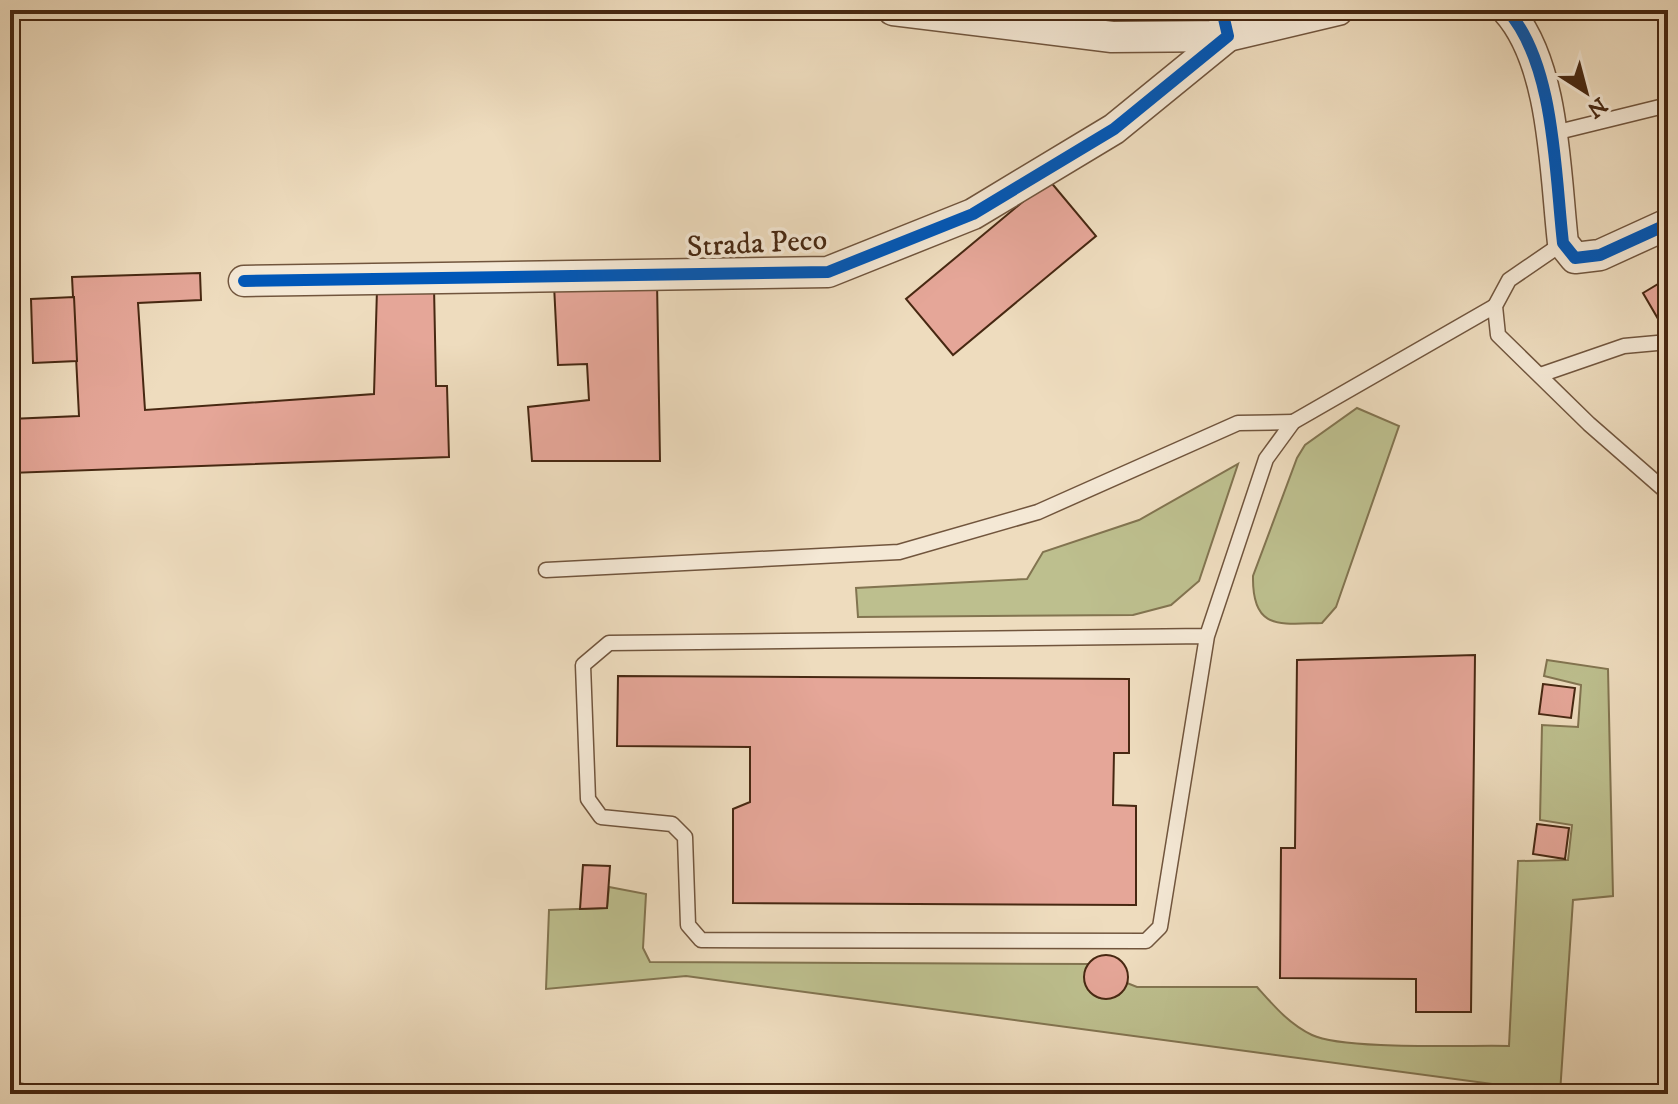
<svg xmlns="http://www.w3.org/2000/svg" width="1678" height="1104" viewBox="0 0 1678 1104" font-family="'IM FELL DW Pica',serif">
	<rect width="100%" height="100%" fill="#eedcbe"/>
	<filter id="stains"><feTurbulence type="fractalNoise" baseFrequency=".0025" numOctaves="4"/><feColorMatrix values="0 0 0 0 .2 0 0 0 0 .09 0 0 0 0 .02 0 0 0 .5 -.17"/></filter>
	<radialGradient id="worn" r=".72"><stop offset=".6" stop-color="#630" stop-opacity="0"/><stop offset="1" stop-color="#630" stop-opacity=".3"/></radialGradient>
	<!-- green -->
	<g fill="#bdbf8e" stroke="#827450" stroke-width="2">
		<path d="M1357,408L1399,426L1336,607L1322,623C1278,624 1252,630 1253,576L1297,458L1305,445Z"/>
		<polygon points="1238,464 1199,581 1171,605 1133,615 858,617 856,588 1027,579 1043,552 1139,520"/>
		<path d="M1547,660L1608,669L1613,896L1573,900L1560,1093L686,976L546,989L549,910L607,908L609,887L646,894L643,948L650,962L1089,964L1085,983L1099,998L1119,995L1127,983L1137,987H1257C1274,1006 1289,1024 1312,1035C1343,1050 1469,1045 1509,1046L1518,861L1568,860L1572,825L1540,820L1542,725L1578,727L1581,685L1544,676Z"/>
	</g>
	<!-- building -->
	<g fill="#e5a698" stroke="#472812" stroke-width="2">
		<polygon points="1049,180 1096,236 953,355 906,299"/>
		<polygon points="200,273 201,300 138,303 145,410 374,394 377,289 434,287 436,386 447,386 449,457 10,473 10,419 79,416 72,277"/>
		<polygon points="1668,278 1668,319 1661,324 1643,293"/>
		<polygon points="657,281 660,461 532,461 528,407 589,400 587,364 558,365 554,285"/>
		<polygon points="74,297 77,361 33,363 31,299"/>
		<polygon points="1475,655 1471,1012 1416,1012 1416,979 1280,978 1281,848 1295,848 1297,660"/>
		<polygon points="618,676 1129,679 1129,753 1114,753 1113,805 1136,806 1136,905 733,903 733,809 750,802 750,747 617,746"/>
		<polygon points="1543,684 1575,688 1571,718 1539,714"/>
		<polygon points="1537,824 1569,828 1565,859 1533,854"/>
		<polygon points="583,865 610,866 607,908 580,909"/>
		<circle cx="1106" cy="977" r="22"/>
	</g>
	<g fill="none" stroke-linecap="round" stroke-linejoin="round">
		<!-- lane casing -->
		<g stroke="#71553d" stroke-width="17">
			<g id="lane">
				<polyline points="1550,134 1668,105"/>
				<polyline points="1563,243 1509,280 1495,306 1498,335 1589,424 1668,493"/>
				<polyline points="1540,375 1624,346 1668,342"/>
				<polyline points="546,570 899,552 1038,512 1238,423 1293,422"/>
				<polyline points="1207,636 1160,927 1146,941 701,940 688,925 685,837 672,824 601,817 588,799 583,665 609,643 1207,636 1266,459 1293,422 1495,306"/>
			</g>
		</g>
		<!-- street casing -->
		<g stroke="#71553d" stroke-width="33">
			<g id="street">
				<polyline points="893,10 1112,37 1228,36 1338,10"/>
				<path d="M1507,10C1555,63 1555,174 1563,243L1575,258L1600,255L1668,224"/>
				<polyline points="244,281 828,272 973,214 1114,129 1228,36 1222,10"/>
			</g>
		</g>
		<!-- lane -->
		<use href="#lane" stroke="#f4e8d5" stroke-width="14"/>
		<!-- street -->
		<use href="#street" stroke="#f4e8d5" stroke-width="30"/>
		<!-- rail -->
		<polyline stroke="#472812" stroke-width="6" stroke-dasharray="14 14" stroke-linecap="butt" points="10,1084 77,1094"/>
		<!-- cycleway casing -->
		<g stroke="#f4e8d5" stroke-width="17">
			<g id="cycleway">
				<path d="M1507,10C1555,63 1555,174 1563,243L1575,258L1600,255L1668,224"/>
				<polyline points="244,281 828,272 973,214 1114,129 1228,36 1222,10"/>
			</g>
		</g>
		<!-- cycleway -->
		<use href="#cycleway" stroke="#0057b8" stroke-width="12"/>
	</g>
	<g text-anchor="middle" dominant-baseline="central" stroke-width="7" stroke-linejoin="round" paint-order="stroke">
		<!-- street labels -->
		<g font-size="30" fill="#472812" stroke="#f4e8d5">
			<text transform="translate(757 244) rotate(-3)">Strada Peco</text>
		</g>
	</g>
	<!-- margin -->
	<rect width="1678" height="1104" fill="none" stroke="#eedcbe" stroke-width="40"/>
	<rect x="12" y="12" width="1654" height="1080" fill="none" stroke="#472812" stroke-width="4"/>
	<rect x="20" y="20" width="1638" height="1064" fill="none" stroke="#472812" stroke-width="2"/>
	<!-- north arrow -->
	<g transform="translate(1586 92) rotate(144)" stroke="#f4e8d5" stroke-width="6" paint-order="stroke">
	<path d="M0-6L14 30L0 20L-14 30Z" fill="#472812"/>
	<text y="-12" font-size="22" font-weight="bold" text-anchor="middle" fill="#472812">N</text>
	</g>
	<rect width="100%" height="100%" filter="url(#stains)"/>
	<rect width="100%" height="100%" fill="url(#worn)"/>
</svg>
